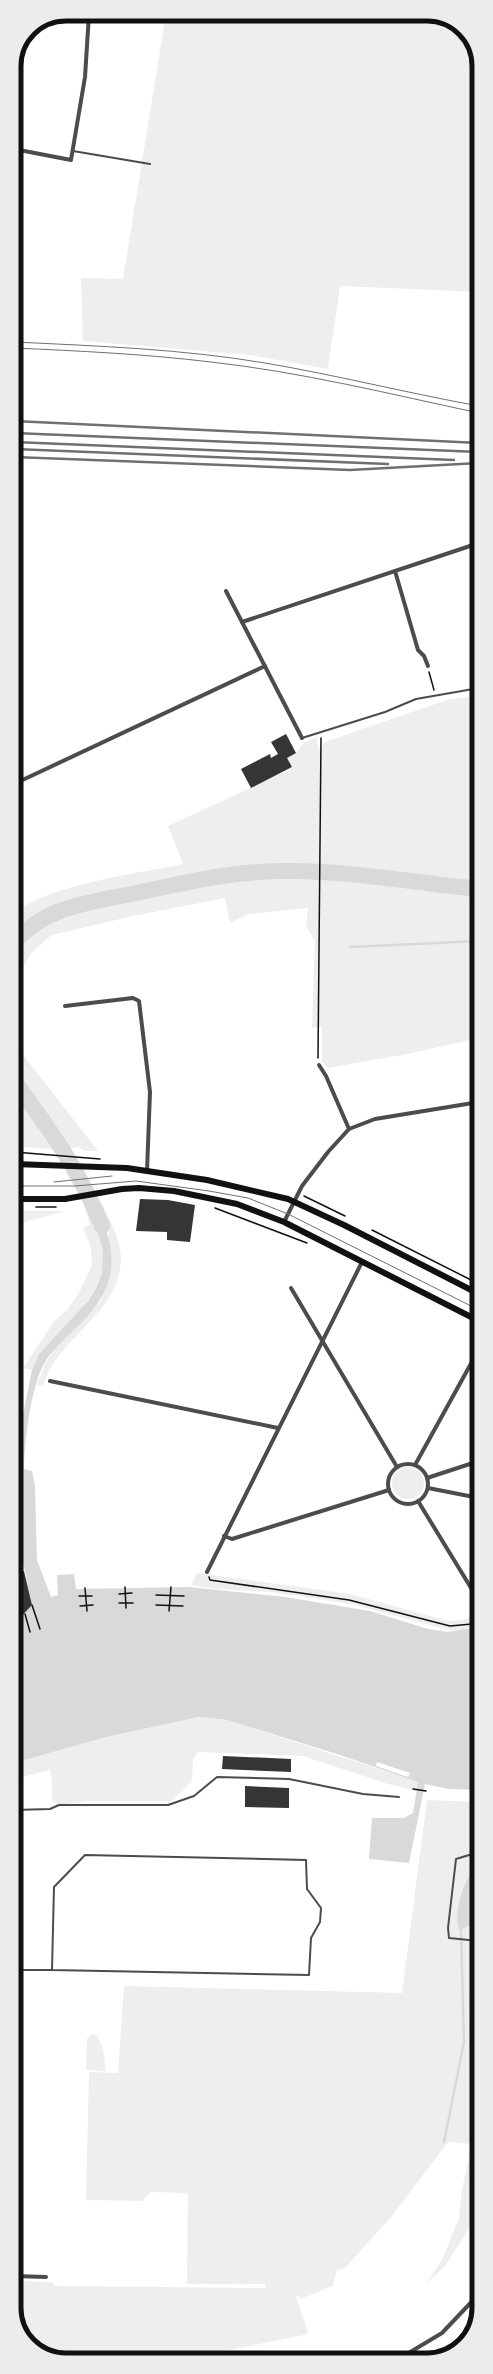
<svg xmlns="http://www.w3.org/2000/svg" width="493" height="2374" viewBox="0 0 493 2374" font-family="Overpass,sans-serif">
	<rect width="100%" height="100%" fill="#fff"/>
	<!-- green -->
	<g fill="#eee">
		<polygon points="166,14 433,14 464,29 479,59 479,292 340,286 328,369 250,355 83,341 81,278 123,279"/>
		<path d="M479,696V1038L407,1054L328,1068L322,1062V1027L312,1028L315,941L306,926L308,908L249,914L230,923L225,898L133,916L52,935L32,952L20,972L14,990V913C51,884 135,874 183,864L168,826L293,768L287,758L296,753L304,742L317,737L318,750L325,742L450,699Z"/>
		<polygon points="14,1030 24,1056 98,1151 85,1151 79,1147 58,1150 14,1146 14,1125 23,1122 14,1109"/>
		<path d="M102,1204C110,1221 121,1240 121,1259C119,1316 58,1335 43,1386L37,1385L45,1364L56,1347L101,1300L109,1232L97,1205Z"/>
		<path d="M91,1207C95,1221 103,1238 103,1252C106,1305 51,1327 32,1370L23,1368L55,1320L68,1309L79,1293L92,1265L91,1248L83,1227L90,1225L85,1209Z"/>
		<polygon points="14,1211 65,1211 14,1225"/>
		<circle cx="408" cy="1483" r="16"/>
		<polygon points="197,1573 350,1594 449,1621 466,1619 479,1614 479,1625 459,1631 445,1629 351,1604 271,1592 216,1589 191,1585"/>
		<polygon points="199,1717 227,1720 419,1782 417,1791 388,1784 303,1756 201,1752 197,1753 193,1759 192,1781 172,1801 88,1801 58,1805 52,1801 52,1781 50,1770 14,1779 14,1763 106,1737"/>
		<polygon points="427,1800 479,1802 479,2192 468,2231 444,2267 426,2284 442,2260 459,2218 462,2189 472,2144 448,2142 392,2216 345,2268 337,2270 333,2286 300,2299 299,2296 296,2297 308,2332 304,2335 180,2360 60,2360 29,2345 14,2315 14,2281 52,2282 55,2286 266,2288 265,2284 187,2284 188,2193 151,2192 142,2201 86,2200 89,2072 118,2073 124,1986 402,1993"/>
		<path d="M95,2034C104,2043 105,2059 105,2071L86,2070L87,2039L90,2035Z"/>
	</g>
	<!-- water -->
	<g fill="#d9d9d9">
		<path d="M97,1205C117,1252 120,1283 82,1322C69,1335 55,1346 45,1362C30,1389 25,1439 24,1469L32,1471L35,1486L37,1560L51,1597L58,1595L57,1575L74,1574L76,1589L189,1587L285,1597L370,1611L428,1629L448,1632L479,1627V1790L448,1789L425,1784L409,1863L369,1859L372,1818H404L413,1813L418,1782L340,1755L227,1720L199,1717L106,1737L14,1763V1624L32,1605L19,1542V1435L32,1370L39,1354L88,1301L96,1288L102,1272L103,1251L91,1207Z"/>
		<path d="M479,1861V1922L459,1930C453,1907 465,1879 479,1861Z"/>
	</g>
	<!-- pier -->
	<polygon fill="#fff" points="377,1762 410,1773 408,1777 376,1766"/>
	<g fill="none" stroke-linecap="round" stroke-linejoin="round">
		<!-- stream -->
		<g stroke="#d9d9d9" stroke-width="2.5">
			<polyline points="350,947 479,941"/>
			<polyline points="444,2142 464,2042 461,1930"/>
		</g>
		<!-- river -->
		<g stroke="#d9d9d9" stroke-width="16">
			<path d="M14,943C43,907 88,903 131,894C163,888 196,879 229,875C312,863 396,881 479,889"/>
			<path d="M14,1081C49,1128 80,1171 102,1226"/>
		</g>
	</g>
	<!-- building -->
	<g fill="#353535">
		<polygon points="286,734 296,753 287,758 292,767 251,788 241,769 270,754 271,758 278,754 271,742"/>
		<polygon points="140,1199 168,1200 195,1205 190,1242 167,1240 167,1232 136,1231"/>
		<polygon points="24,1571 32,1605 14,1624 14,1572"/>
		<polygon points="223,1756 291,1759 291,1772 222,1769"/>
		<polygon points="245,1786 289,1788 289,1808 245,1807"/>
	</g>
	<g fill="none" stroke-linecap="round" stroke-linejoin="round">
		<!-- path -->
		<g stroke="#111" stroke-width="1.5">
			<polyline points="429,672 434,690"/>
			<polyline points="318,1058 321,738"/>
			<polyline points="14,1152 100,1159"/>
			<polyline points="304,1196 345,1216"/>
			<polyline points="36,1207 56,1207"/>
			<polyline points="215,1208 307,1243"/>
			<polyline points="372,1230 479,1284"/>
			<polyline points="209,1577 210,1580 349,1600 450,1626 472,1624 479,1620"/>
			<polyline points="125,1587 126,1608"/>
			<polyline points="85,1588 87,1611"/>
			<polyline points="119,1594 132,1593"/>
			<polyline points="156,1595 184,1596"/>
			<polyline points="79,1596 92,1596"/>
			<polyline points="119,1603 133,1603"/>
			<polyline points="32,1605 40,1629"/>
			<polyline points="156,1605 183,1606"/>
			<polyline points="80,1606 93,1605"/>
			<polyline points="169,1611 171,1587"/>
			<polyline points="25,1614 30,1632"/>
			<polyline points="17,1623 21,1635"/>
			<polyline points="413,1789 426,1791"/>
		</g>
		<!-- service -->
		<g stroke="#4c4c4c" stroke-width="2">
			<polyline points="73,151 150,164"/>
			<polyline points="302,738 385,712 416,699 479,688"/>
			<polyline points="14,1374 16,1374"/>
			<polyline points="14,1810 50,1809 59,1805 168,1805 194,1796 217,1777 289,1779 363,1794 399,1797"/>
			<polyline points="479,1852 456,1859 448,1928 449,1938 479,1941"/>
			<polygon points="85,1855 306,1860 307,1889 321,1908 320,1922 311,1938 309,1975 52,1970 54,1887"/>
			<polyline points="14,1970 52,1970"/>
		</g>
		<!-- minor -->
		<g stroke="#4c4c4c" stroke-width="4">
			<polyline points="14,149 71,160 85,77 89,14"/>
			<polyline points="395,571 418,650 424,656 428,666"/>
			<polyline points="226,591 302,738"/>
			<polyline points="242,622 479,543"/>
			<polyline points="14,784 265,666"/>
			<polyline points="65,1006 133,998 139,1001 150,1092 147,1171"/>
			<polyline points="319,1065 326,1076 349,1129"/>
			<polyline points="284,1222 302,1186 328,1152 349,1129 375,1119 479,1102"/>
			<polyline points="291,1288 397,1467"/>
			<polyline points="50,1381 278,1428"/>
			<circle cx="408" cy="1484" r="20"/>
			<polyline points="415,1465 479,1349"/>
			<polyline points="427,1478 479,1461"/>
			<polyline points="428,1488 479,1498"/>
			<polyline points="418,1501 479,1601"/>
			<polyline points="224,1536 232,1539 389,1490"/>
			<polyline points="207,1572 362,1262"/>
			<polyline points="14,2276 46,2277"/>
			<polyline points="397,2360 442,2333 479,2294"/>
		</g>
		<!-- secondary -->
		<g stroke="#111" stroke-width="6">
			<polyline points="14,1164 127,1168 207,1180 288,1199 344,1225 479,1294"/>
			<polyline points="14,1199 65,1199 122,1189 139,1188 174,1191 237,1204 284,1222 479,1321"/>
		</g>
		<!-- tram -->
		<g stroke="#707070" stroke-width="1">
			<path d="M14,342C98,346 182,349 265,363C336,375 407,393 479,406"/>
			<path d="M14,348C80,351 145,354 211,362C301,372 390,394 479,413"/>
			<polyline points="54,1182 112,1176"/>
			<polyline points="14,1186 75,1186 136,1181 209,1191 248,1198 288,1214 479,1310"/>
		</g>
		<!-- rail -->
		<g stroke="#707070" stroke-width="2.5">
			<polyline points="14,421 479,443"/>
			<polyline points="14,433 479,452"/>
			<polyline points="14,442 454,460"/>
			<polyline points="14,449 388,464"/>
			<polyline points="14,457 350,470 479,463"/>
		</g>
	</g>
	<!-- crop -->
	<path d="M0 0H493V2374H0ZM66 21H427A45 45 0 0 1 472 66V2308A45 45 0 0 1 427 2353H66A45 45 0 0 1 21 2308V66A45 45 0 0 1 66 21Z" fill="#ececec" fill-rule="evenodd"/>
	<path fill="none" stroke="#111" stroke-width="5" d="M66 21H427A45 45 0 0 1 472 66V2308A45 45 0 0 1 427 2353H66A45 45 0 0 1 21 2308V66A45 45 0 0 1 66 21Z"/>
</svg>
